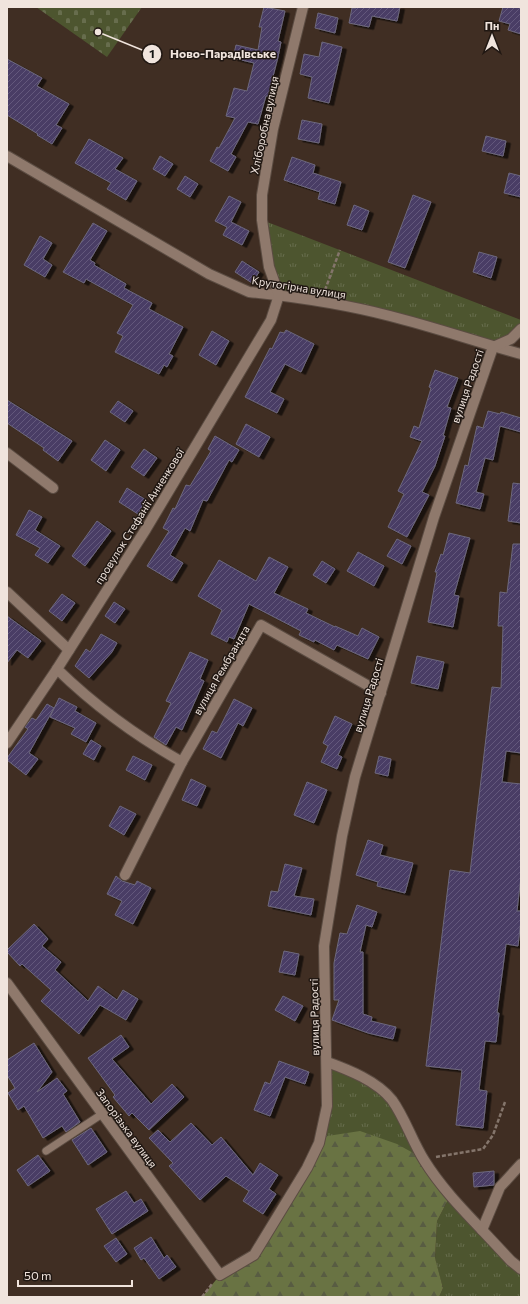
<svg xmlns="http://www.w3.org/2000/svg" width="528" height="1304" viewBox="0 0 528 1304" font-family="Commissioner,sans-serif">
	<defs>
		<pattern id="grass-tufts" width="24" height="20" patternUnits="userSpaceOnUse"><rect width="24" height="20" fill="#4d552f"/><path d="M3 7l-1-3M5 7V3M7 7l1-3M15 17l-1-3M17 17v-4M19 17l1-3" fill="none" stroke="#676d4d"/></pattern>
		<pattern id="forest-firs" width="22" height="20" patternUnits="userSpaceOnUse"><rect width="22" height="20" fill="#697343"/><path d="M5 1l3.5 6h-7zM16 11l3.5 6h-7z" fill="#585c42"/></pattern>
		<pattern id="cemetery-stones" width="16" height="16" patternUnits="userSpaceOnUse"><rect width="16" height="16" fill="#4d552f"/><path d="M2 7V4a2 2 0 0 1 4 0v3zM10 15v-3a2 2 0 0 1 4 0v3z" fill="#676d4d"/></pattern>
		<pattern id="building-hatch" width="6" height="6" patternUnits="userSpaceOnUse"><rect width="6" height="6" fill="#483c65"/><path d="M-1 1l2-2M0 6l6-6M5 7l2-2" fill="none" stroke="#63587b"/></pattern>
		<filter id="shadow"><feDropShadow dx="4.5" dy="2.5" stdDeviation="0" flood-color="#0009"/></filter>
	</defs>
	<rect width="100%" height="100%" fill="#402e23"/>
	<!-- grass -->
	<g fill="url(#grass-tufts)">
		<polygon points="262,220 521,320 521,329 493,347 459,334 279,295"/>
		<polygon points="327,1062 380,1088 424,1159 321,1137"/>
		<polygon points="450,1196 521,1269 521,1297 439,1297 443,1288 435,1259 437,1221"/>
	</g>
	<!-- forest -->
	<polygon fill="url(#forest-firs)" points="360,1131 397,1144 424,1159 450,1196 437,1221 435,1258 443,1288 439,1297 202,1297 220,1275 255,1255 321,1137"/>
	<!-- cemetery -->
	<polygon fill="url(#cemetery-stones)" points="36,7 142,7 107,57"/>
	<!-- building -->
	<g fill="url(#building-hatch)" stroke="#6d687d" filter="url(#shadow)">
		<polygon points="264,7 285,11 278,41 281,42 278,57 268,96 266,96 258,124 248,122 231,154 236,157 228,171 210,161 217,147 219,148 235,118 226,116 234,88 247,91 254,63 233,58 236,45 258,50 262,27 259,27"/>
		<polygon points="356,7 400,7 397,21 372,16 369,27 349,23 352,8 356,8"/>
		<polygon points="503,7 521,7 521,34 508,30 510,24 499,21"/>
		<polygon points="318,13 338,18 335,33 315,28"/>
		<polygon points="322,42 342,47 329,103 308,98 312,77 300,74 304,54 319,57"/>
		<polygon points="7,59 42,78 37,86 69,104 56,125 62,128 52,144 37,135 38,134 7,115"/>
		<polygon points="302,120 322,124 319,143 298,139"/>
		<polygon points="486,136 506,141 503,156 482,151"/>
		<polygon points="89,139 123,158 115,169 137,181 126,200 107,189 111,183 75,163"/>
		<polygon points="160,156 173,164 165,176 153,169"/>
		<polygon points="292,157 315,165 313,173 341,182 335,204 318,199 320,192 284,180"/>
		<polygon points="509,173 521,176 521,197 504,193"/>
		<polygon points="185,176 198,184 190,197 177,189"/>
		<polygon points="413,195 431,202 405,268 388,262"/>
		<polygon points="229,196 241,202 231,222 249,231 242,245 223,235 227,227 215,221"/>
		<polygon points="354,205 369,211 362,230 347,225"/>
		<polygon points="93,223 107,231 90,260 95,263 94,265 126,284 124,288 152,303 149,309 183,327 169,354 173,356 167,367 164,365 159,374 115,352 123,336 117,333 133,305 86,279 84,283 63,272"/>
		<polygon points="40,236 52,243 43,259 52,265 45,277 24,265"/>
		<polygon points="479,252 497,257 491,278 473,272"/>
		<polygon points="242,261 259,272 252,283 235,272"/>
		<polygon points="286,330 314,344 301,372 285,364 272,388 270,392 284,399 277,413 245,397 270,348 272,349 280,332 284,333"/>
		<polygon points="212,331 229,341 216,365 199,355"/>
		<polygon points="435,370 458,378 447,407 451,408 443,436 445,436 435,466 422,492 429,495 407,537 388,527 404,494 398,491 422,441 410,437 414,426 419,428 431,388 429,387"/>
		<polygon points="7,400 72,441 58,461 43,450 44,448 7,423"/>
		<polygon points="118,401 133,411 125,422 110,412"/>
		<polygon points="488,411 500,414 501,412 521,418 521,432 500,426 493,460 485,458 476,492 484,494 480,509 456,503 465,465 468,466 477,426 483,428"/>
		<polygon points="246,424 270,437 259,457 236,444"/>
		<polygon points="215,436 239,450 232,462 229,460 207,501 203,500 190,531 185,528 170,555 183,563 172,581 147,566 169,531 163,528 173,508 175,509 186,485 190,486 211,451 208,449"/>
		<polygon points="105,440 120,450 106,471 91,460"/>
		<polygon points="144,449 157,458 144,476 131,467"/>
		<polygon points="513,483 521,484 521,523 508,521"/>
		<polygon points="127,488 146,500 138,514 119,502"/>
		<polygon points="29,510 42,517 35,530 60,546 48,563 35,555 40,548 16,535"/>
		<polygon points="97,521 111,531 85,566 72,556"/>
		<polygon points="449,533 470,538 454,595 459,596 453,627 428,622 437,572 435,572 441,554 443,555"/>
		<polygon points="397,539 411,546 402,564 387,556"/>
		<polygon points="513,544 521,544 521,753 506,751 502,782 521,784 521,876 517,911 521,911 521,919 518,946 506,944 497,1013 499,1013 496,1042 485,1041 479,1090 487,1091 483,1128 456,1125 462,1070 426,1066 450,870 470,873 492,687 501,688 503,626 498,626 500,592 507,593"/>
		<polygon points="358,552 384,566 374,586 347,571"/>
		<polygon points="269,557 288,567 274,593 308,609 306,613 335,627 335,626 358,636 362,628 379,637 368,659 337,645 334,650 315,640 314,642 299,635 301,631 249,604 234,639 229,637 227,642 211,634 222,610 198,596 219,560 256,581"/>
		<polygon points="322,561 335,569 326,583 313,575"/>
		<polygon points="62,594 75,603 62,621 49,611"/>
		<polygon points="114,602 125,609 115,623 105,616"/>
		<polygon points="7,616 41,641 28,658 17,650 7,663"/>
		<polygon points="101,634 117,643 112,652 89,678 75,666 86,649 90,652"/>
		<polygon points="190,652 208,660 200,679 204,681 182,730 176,727 166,745 154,737 171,703 166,701"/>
		<polygon points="417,656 444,662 438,689 411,683"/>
		<polygon points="59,698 77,707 75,711 96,723 86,742 71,734 75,728 50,717"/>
		<polygon points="234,699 252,708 243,726 238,723 221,758 203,749 212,731 217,733"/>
		<polygon points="47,704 54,708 29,753 38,759 26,775 7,760 7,758 28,729 25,727 32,718 36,720"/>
		<polygon points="335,716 352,724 338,755 342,757 337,769 321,762 328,746 323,743"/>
		<polygon points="91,740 101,746 94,760 83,754"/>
		<polygon points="133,756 152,765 145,780 126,770"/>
		<polygon points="379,756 391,759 388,776 375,773"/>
		<polygon points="191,779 206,786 197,806 182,800"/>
		<polygon points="307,782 327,790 314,823 294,815"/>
		<polygon points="120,806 136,814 124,835 109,826"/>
		<polygon points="368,840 383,845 380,855 413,863 405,893 377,886 378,882 356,875"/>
		<polygon points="285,864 302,868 294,896 314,899 311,915 268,906 271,891 278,892"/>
		<polygon points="116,876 122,881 135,885 137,881 151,888 133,924 115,915 122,901 107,894"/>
		<polygon points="357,905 377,912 372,927 366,925 360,952 363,952 363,1014 372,1017 371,1021 396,1027 393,1039 368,1033 332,1020 339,1000 334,1000 334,963 340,933 347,934"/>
		<polygon points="34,924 48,939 42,946 61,962 55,970 88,1001 98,986 117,1000 123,990 138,999 126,1020 100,1005 79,1034 41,1001 51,990 22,964 20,966 7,952 7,950"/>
		<polygon points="284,951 299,954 295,975 279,972"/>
		<polygon points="283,996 303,1006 295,1021 275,1010"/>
		<polygon points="121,1035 129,1047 112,1059 151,1104 172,1084 184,1097 149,1130 132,1113 129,1116 113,1097 115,1095 88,1058"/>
		<polygon points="34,1043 52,1072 37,1092 57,1078 67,1091 63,1094 80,1122 66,1132 62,1126 43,1138 24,1106 18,1110 8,1093 15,1088 7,1075 7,1060"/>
		<polygon points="279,1061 309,1072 305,1084 285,1077 270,1116 254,1110 265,1082 270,1084"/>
		<polygon points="191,1123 212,1145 221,1137 253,1175 260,1163 278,1175 269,1189 276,1194 263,1214 243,1201 249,1191 226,1176 200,1200 169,1166 173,1163 149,1138 158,1130 170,1142"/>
		<polygon points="91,1128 107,1152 88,1165 72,1140"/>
		<polygon points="38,1155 50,1171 28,1186 17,1170"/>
		<polygon points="494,1171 494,1185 474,1187 473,1173"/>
		<polygon points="126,1191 134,1203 141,1199 148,1211 112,1234 96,1209"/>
		<polygon points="151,1237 164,1258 167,1255 176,1267 159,1279 144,1258 141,1260 134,1248"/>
		<polygon points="116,1238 127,1254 116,1262 104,1246"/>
	</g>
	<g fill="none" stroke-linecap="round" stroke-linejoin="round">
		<!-- service casing -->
		<g stroke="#5b4c42" stroke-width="9">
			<polyline id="service" points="46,1151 102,1114"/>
		</g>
		<!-- pedestrian casing -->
		<g stroke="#5b4c42" stroke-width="12">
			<g id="pedestrian">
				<polyline points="7,743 57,669"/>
				<path d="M327,1062C349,1070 377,1081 392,1100C405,1118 412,1141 424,1160C440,1186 461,1208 482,1230"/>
			</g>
		</g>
		<!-- minor casing -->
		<g stroke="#5b4c42" stroke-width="12">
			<g id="minor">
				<path d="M7,156L209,274L249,292C297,297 344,304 390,316C434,327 477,342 521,354"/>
				<polyline points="7,453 53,488"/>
				<polyline points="7,592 69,650"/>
				<path d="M182,762C136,736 95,706 57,669L146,529L271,320L279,295L269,267L262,220V195L273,129L303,7"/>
				<polyline points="125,875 182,762 261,625 381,693"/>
				<polyline points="7,983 220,1275 254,1255 307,1168 319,1143 327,1106 324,946 342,836 355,777 434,517 493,347 511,339 521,329"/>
				<polyline points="521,1164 500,1187 482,1230 511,1261 521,1269"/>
			</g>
		</g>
		<!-- path -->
		<g stroke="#84756b" stroke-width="2.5" stroke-dasharray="4 2" stroke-linecap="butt">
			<polyline points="325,290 340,250"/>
			<polyline points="436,1157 483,1149 493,1135 505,1102"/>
			<polyline points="202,1297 212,1284"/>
		</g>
		<!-- service -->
		<use href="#service" stroke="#8f796c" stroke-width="7"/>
		<!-- pedestrian -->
		<use href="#pedestrian" stroke="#8f796c" stroke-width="10"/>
		<!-- minor -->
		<use href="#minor" stroke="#8f796c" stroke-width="10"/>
	</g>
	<g text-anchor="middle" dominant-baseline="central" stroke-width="3" stroke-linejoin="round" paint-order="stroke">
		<!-- street labels -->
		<g font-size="11" fill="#f0e4dd" stroke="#211813">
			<text transform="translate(264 125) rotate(-78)">Хліборобна вулиця</text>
			<text transform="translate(299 287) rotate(9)">Крутогірна вулиця</text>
			<text transform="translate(467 386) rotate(-71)">вулиця Радості</text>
			<text transform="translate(139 516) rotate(-58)">провулок Стефанії Анненкової</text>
			<text transform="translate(221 670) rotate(-60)">вулиця Рембрандта</text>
			<text transform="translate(368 695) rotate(-73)">вулиця Радості</text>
			<text transform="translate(314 1017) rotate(-91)">вулиця Радості</text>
			<text transform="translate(127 1128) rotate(54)">Запорізька вулиця</text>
		</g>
	</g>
	<!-- callouts -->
	<path fill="none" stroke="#f0e4dd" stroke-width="1.5" d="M98 32L152 54"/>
	<g fill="#f0e4dd" stroke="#211813" stroke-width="1.5">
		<circle cx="98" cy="32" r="4"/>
		<circle cx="152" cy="54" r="10"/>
	</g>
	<g font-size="12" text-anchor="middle" font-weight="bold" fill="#111">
		<text x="152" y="58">1</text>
	</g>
	<g font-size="12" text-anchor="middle" font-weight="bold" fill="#f0e4dd" stroke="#211813" stroke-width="3" stroke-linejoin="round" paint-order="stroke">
		<text x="223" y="58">Ново-Парадівське</text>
	</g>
	<!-- border -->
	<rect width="528" height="1304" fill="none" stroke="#f0e4dd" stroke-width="16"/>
	<!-- north arrow -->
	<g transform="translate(492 36)" stroke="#211813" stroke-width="3" paint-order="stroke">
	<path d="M0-3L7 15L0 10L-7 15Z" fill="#f0e4dd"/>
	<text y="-6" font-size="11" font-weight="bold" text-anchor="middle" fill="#f0e4dd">Пн</text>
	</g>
	<!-- scale -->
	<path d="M18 1280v6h114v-6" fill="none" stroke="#f0e4dd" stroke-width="2"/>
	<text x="24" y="1280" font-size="12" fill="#f0e4dd" stroke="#211813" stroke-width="3" paint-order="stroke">50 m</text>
</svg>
